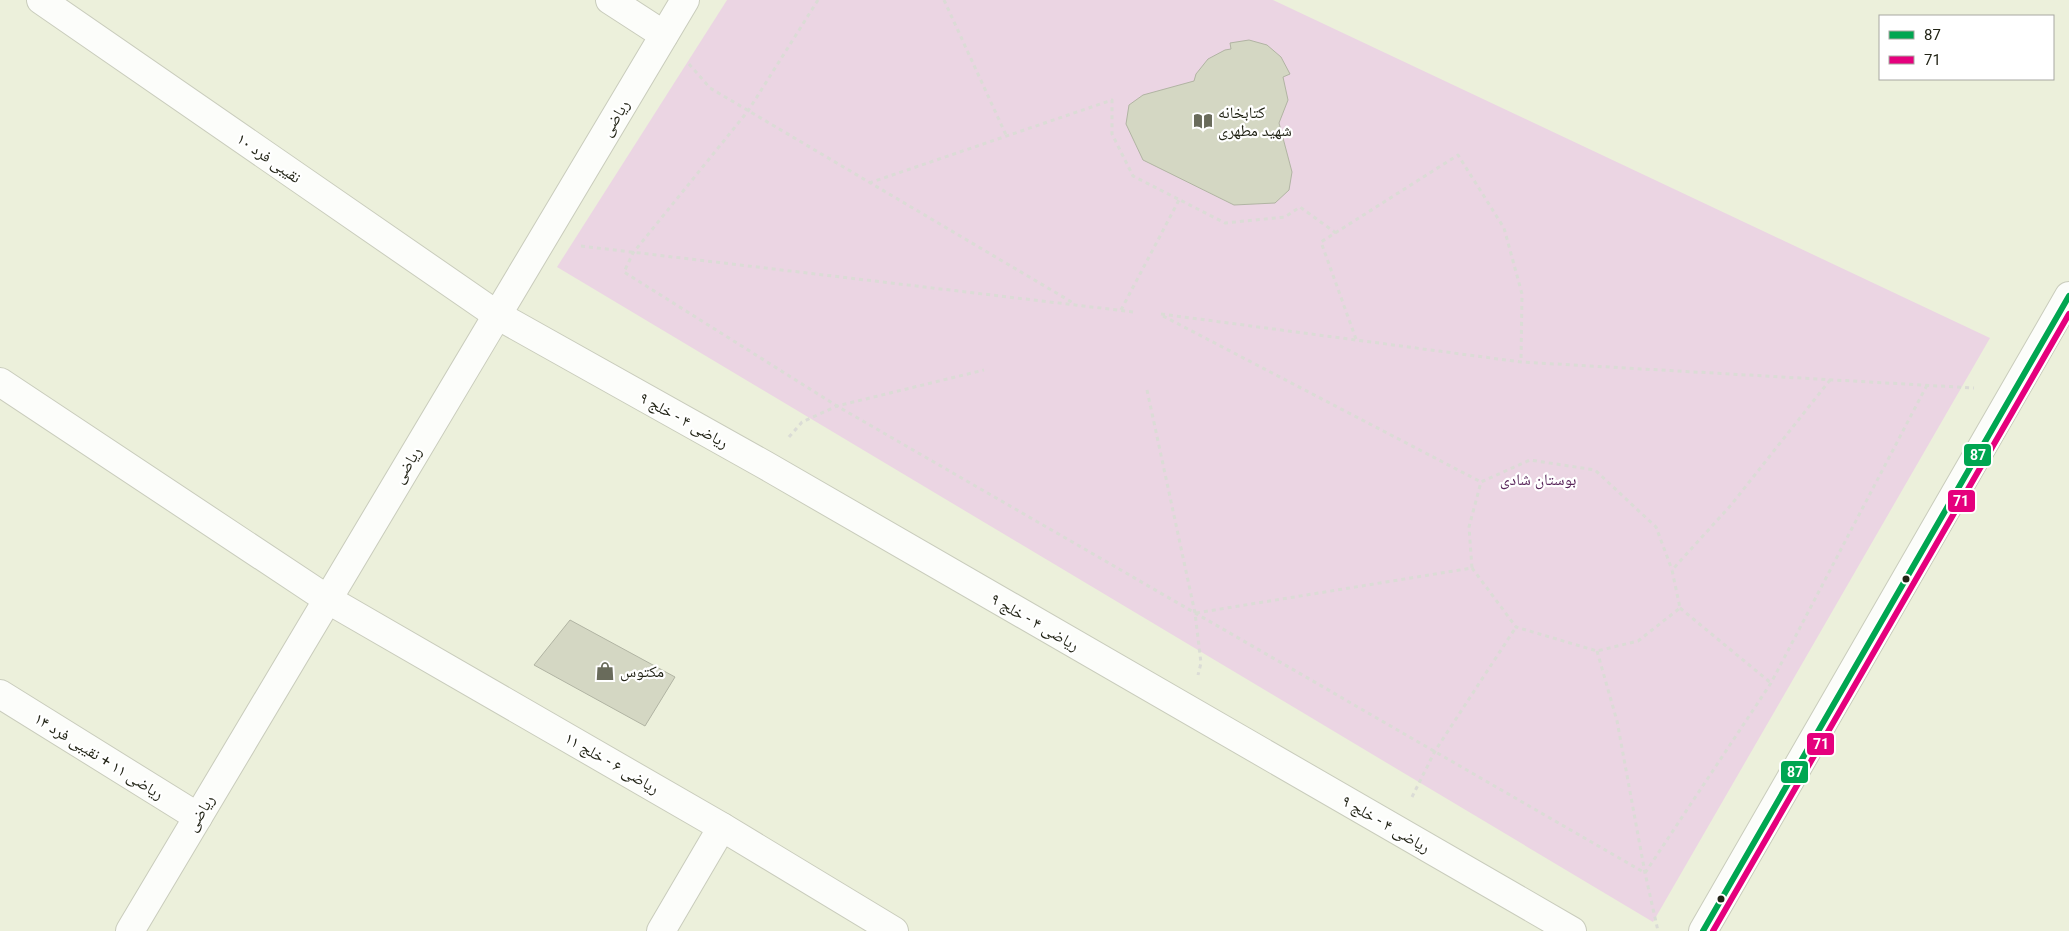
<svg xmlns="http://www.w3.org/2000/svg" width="2069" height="931" viewBox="0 0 2069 931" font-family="Roboto,'Noto Naskh Arabic',sans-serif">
	<rect width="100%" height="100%" fill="#ecf0db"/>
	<!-- green -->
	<polygon fill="#ebd5e3" points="727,0 1273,0 1990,338 1653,922 557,267"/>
	<!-- building -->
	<g fill="#d4d7c3" stroke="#b1b4a3">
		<polygon points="1249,40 1267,45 1281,57 1290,74 1283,77 1288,100 1279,123 1292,172 1289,190 1275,203 1234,205 1143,160 1126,124 1129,105 1143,95 1194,81 1196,74 1208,59 1225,50 1231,49 1230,43"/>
		<polygon points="570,620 675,677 645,726 534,665"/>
	</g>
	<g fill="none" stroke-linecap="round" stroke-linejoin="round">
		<!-- minor casing -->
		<g stroke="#c9ccbc" stroke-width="30">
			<g id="minor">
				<polyline points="41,0 497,315 765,465 1572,931"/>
				<polyline points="610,0 664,35"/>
				<polyline points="0,382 327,599 722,827 894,931"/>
				<polyline points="0,694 198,817"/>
				<polyline points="130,931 685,0"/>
				<polyline points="661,931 722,827"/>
				<polyline points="1703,931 2069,296"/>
			</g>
		</g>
		<!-- path -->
		<g stroke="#dbdcd6" stroke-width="3" stroke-dasharray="4 4" stroke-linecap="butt">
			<polyline points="818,0 748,111 633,253 624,272 837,406 1645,873 1771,683 1927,385"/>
			<polyline points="944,0 1006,135"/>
			<polyline points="689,64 710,88 1075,304"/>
			<polyline points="869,183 1112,100 1112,134 1133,176 1225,223 1285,217 1300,207 1336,233"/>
			<polyline points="581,246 1134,312"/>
			<polyline points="1121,310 1179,200"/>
			<polyline points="1161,314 1521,362 1974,388"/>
			<polyline points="1163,316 1481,482"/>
			<polyline points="1356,339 1321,242 1458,155 1504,228 1522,294 1521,362"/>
			<polyline points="1147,390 1195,613 1201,663 1198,675"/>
			<polyline points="789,437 802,422 837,406 984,370"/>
			<polyline points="1472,568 1516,627 1597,651 1638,641 1680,608 1672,570 1731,505 1830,380"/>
			<polyline points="1680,608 1771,683"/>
			<polyline points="1196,613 1472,568 1469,527 1481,482 1530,460 1595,470 1656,527 1672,570"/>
			<polyline points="1597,651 1617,721 1645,873 1658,931"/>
			<polyline points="1412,797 1435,751 1516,627"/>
		</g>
		<!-- minor -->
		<use href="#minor" stroke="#fcfdfa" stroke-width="28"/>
		<!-- bus-1 casing -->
		<g stroke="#fff" stroke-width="10">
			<polyline id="bus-1" points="1703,931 2069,296"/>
		</g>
		<!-- bus-2 casing -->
		<g stroke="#fff" stroke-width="10">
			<polyline id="bus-2" points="1713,931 2069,314"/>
		</g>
		<!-- bus-1 -->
		<use href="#bus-1" stroke="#00a651" stroke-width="6"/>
		<!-- bus-2 -->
		<use href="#bus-2" stroke="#e5007d" stroke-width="6"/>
	</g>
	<!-- icons -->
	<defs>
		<g id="library-bare" transform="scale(1.5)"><path d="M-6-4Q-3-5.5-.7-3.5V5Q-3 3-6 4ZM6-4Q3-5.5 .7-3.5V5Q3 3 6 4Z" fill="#696b5b" stroke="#fff" stroke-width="2.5" paint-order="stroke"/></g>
		<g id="shop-bare" transform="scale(1.5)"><path d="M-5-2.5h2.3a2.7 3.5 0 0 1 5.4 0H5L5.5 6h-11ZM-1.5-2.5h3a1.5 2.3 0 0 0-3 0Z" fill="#696b5b" stroke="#fff" stroke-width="2.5" paint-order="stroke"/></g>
	</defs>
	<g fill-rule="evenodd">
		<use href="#library-bare" x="1203" y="121"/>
		<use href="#shop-bare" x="605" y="671"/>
	</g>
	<!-- markers -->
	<g fill="#222416" stroke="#fff" stroke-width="2">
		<circle cx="1906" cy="579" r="4.5"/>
		<circle cx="1721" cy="899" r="4.5"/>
	</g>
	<g text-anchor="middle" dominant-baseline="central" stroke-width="4.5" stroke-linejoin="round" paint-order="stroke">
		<!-- poi labels -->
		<g font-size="16" fill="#222416" stroke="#fff" text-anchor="start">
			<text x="1218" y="112">کتابخانه<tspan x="1218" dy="18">شهید مطهری</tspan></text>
			<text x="620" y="671">مکتوس</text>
		</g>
		<!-- street labels -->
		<g font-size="16" fill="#222416" stroke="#fff">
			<text transform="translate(615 118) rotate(-59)">ریاضی</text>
			<text transform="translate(269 158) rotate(35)">نقیبی فرد ۱۰</text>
			<text transform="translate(684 420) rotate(29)">ریاضی ۴ - خلج ۹</text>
			<text transform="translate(407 465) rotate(-59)">ریاضی</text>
			<text transform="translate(1035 622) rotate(30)">ریاضی ۴ - خلج ۹</text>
			<text transform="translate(99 756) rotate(32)">ریاضی ۱۱ + نقیبی فرد ۱۴</text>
			<text transform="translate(612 763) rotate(30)">ریاضی ۶ - خلج ۱۱</text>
			<text transform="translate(200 813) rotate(-59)">ریاضی</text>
			<text transform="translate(1386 824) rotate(30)">ریاضی ۴ - خلج ۹</text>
		</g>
		<!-- park labels -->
		<g font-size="16" fill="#572358" stroke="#fff">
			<text x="1538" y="479">بوستان شادی</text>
		</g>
	</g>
	<g stroke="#fff" stroke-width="2">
		<rect x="1963" y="443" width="29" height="24" rx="5" fill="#00a651"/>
		<rect x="1947" y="489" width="29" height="24" rx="5" fill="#e5007d"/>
		<rect x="1806" y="732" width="29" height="24" rx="5" fill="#e5007d"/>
		<rect x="1780" y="760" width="29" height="24" rx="5" fill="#00a651"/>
	</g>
	<g font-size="14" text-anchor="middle" font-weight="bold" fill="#fff">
		<text x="1978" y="460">87</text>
		<text x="1961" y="506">71</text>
		<text x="1821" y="749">71</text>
		<text x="1795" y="777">87</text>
	</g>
	<!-- legend -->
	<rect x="1879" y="15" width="175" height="65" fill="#ffffff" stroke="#a7a7a2"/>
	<rect x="1889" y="31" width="25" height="8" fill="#00a651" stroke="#a7a7a2"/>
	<text x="1924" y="40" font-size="15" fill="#222416">87</text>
	<rect x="1889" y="56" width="25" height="8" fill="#e5007d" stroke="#a7a7a2"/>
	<text x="1924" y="65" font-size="15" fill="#222416">71</text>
</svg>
